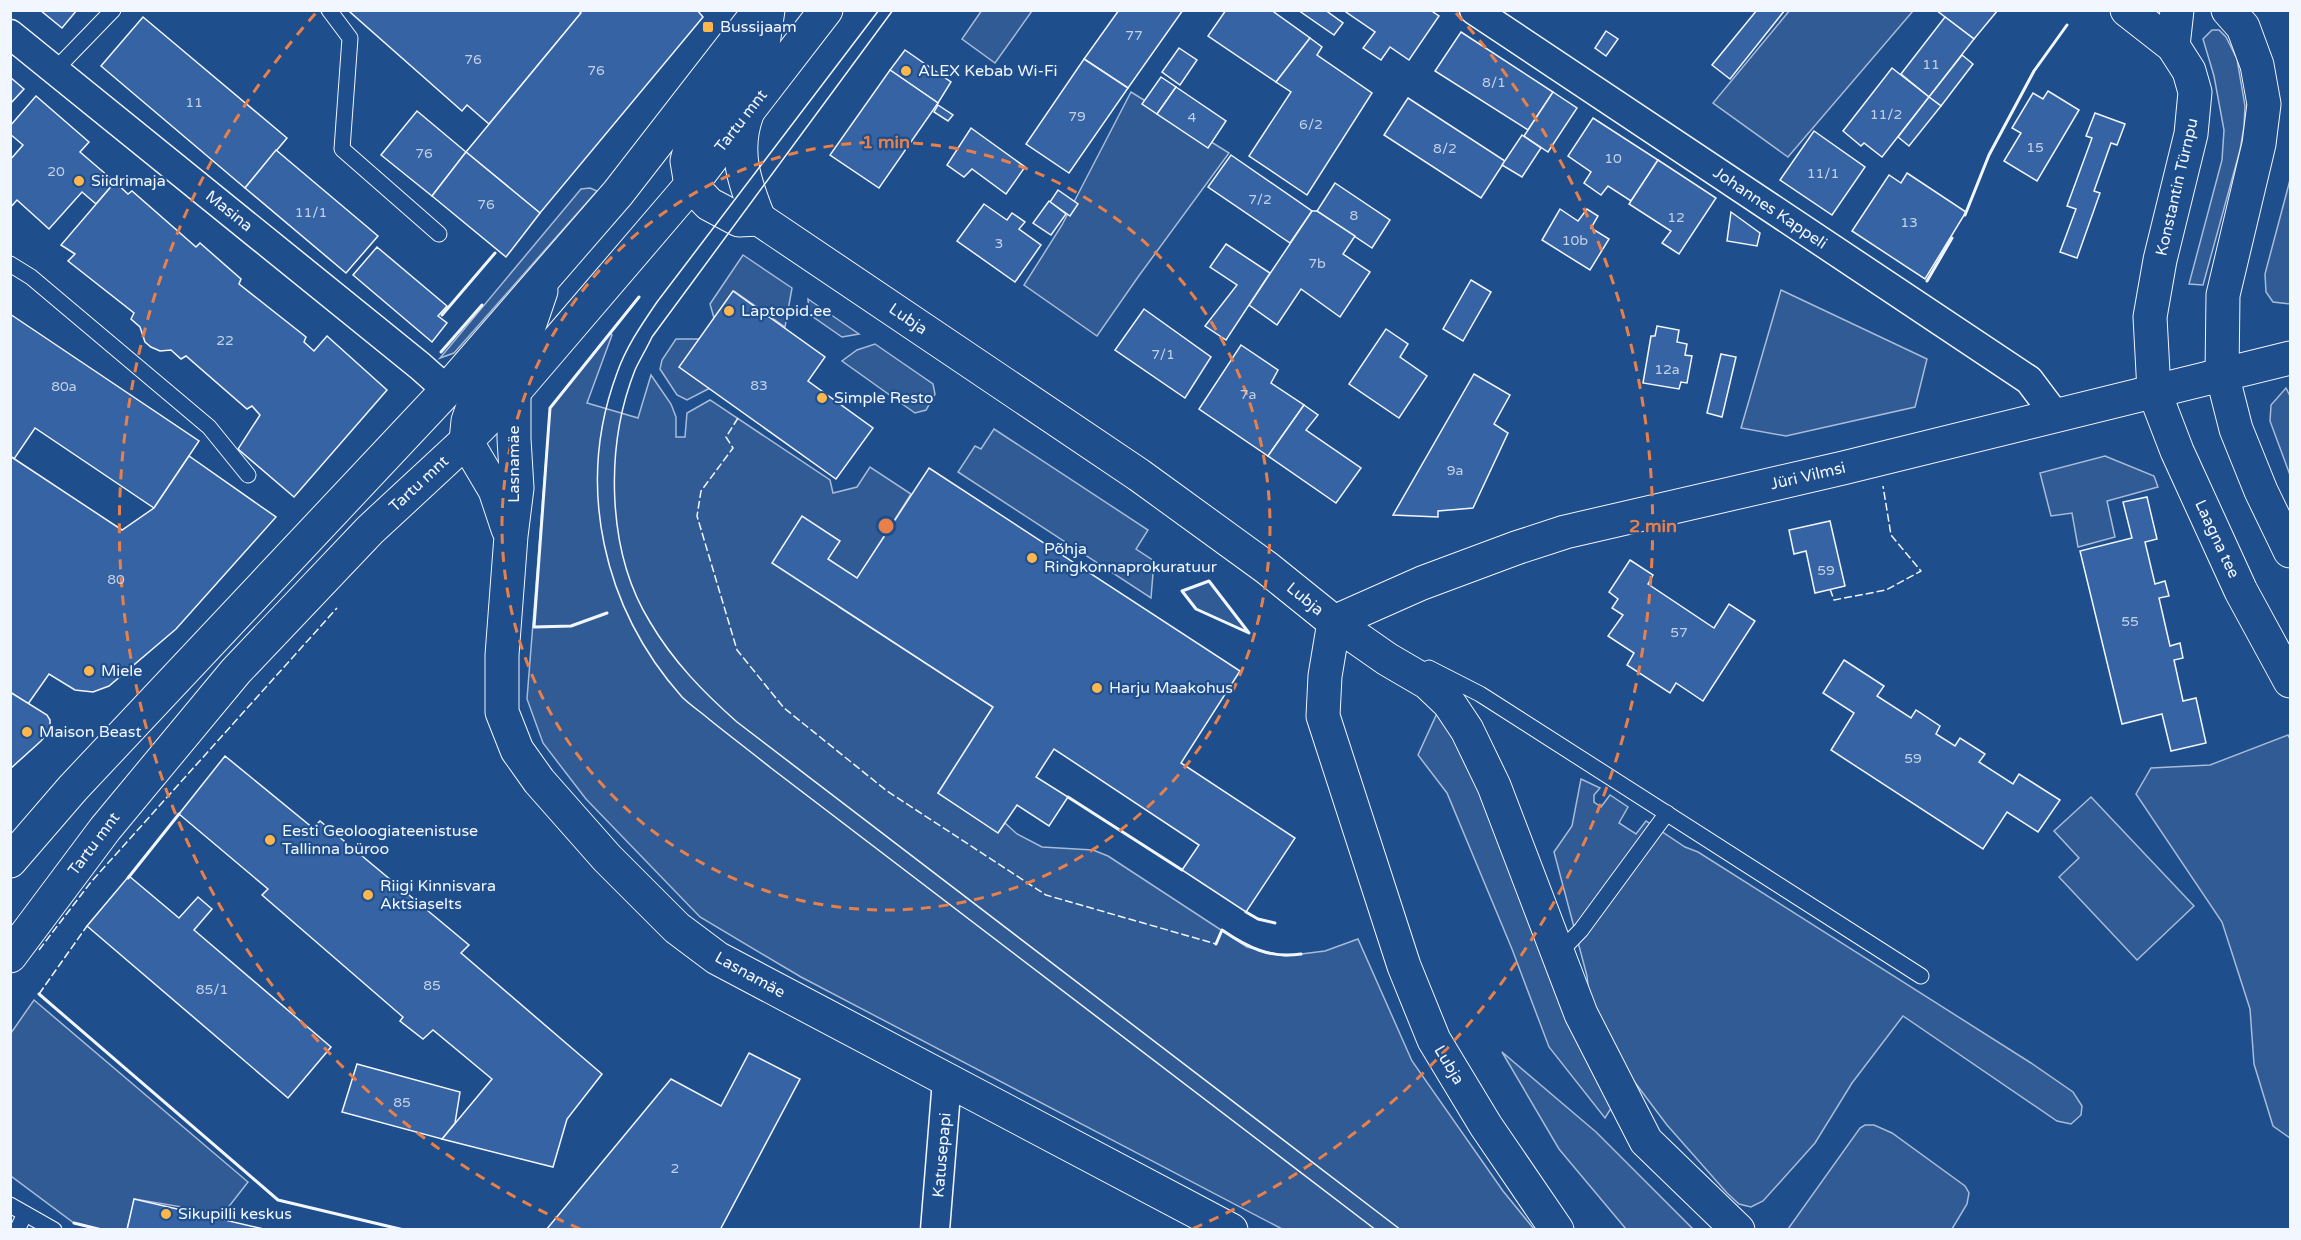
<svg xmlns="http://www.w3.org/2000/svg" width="2301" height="1240" viewBox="0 0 2301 1240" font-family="'Varela Round',sans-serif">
	<rect width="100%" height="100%" fill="#1f4e8c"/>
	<!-- built -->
	<g fill="#305b95" stroke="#a8bbd7" stroke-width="1.5">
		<polygon points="982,10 1032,11 995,63 962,39"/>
		<polygon points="1790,10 1913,11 1788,157 1713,103"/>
		<polygon points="2212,30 2219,30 2226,37 2237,59 2245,106 2244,126 2240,150 2203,285 2189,284 2222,160 2224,130 2214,76 2203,39"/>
		<polygon points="1131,92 1229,153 1138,277 1097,336 1024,285 1062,225"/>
		<polygon points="2290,180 2290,304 2273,302 2266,292 2265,274"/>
		<polygon points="590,188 597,191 454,353 440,358 581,189"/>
		<polygon points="743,255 792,288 785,327 734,291 714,318 710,304"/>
		<polygon points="1781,290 1927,359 1915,407 1786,436 1741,428"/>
		<polygon points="808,299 859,334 842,337 809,314"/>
		<polygon points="610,333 612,335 587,403 638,418 651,375 671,404 676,417 676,437 685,437 687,413 710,400 830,480 833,493 857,487 870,467 911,494 839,607 993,707 938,793 998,832 1005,823 1017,834 1042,847 1093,850 1108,856 1247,947 1285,956 1325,951 1358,939 1412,1061 1503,1191 1534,1229 1282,1229 801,977 700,917 586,799 543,743 527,699 550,408"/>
		<polygon points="676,339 699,339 710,388 687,400 677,395 660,369 662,360"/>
		<polygon points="875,344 933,384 935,394 926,410 915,413 842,361 857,350"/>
		<polygon points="2286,388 2290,396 2290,475 2270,421 2271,405"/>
		<polygon points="994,429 1148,530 1136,549 1154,561 1151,598 958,472 975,446 981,449"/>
		<polygon points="2105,456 2154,476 2158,487 2107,501 2115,537 2078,547 2072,513 2051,516 2040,473"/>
		<polygon points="1209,581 1249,633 1196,609 1182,591"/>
		<polygon points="1439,709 1454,735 1615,1102 1605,1118 1549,1047 1512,949 1447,793 1418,755"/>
		<polygon points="2288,735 2290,739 2290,1138 2273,1126 2254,1064 2250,1009 2222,922 2136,794 2151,768 2210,765"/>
		<polygon points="1581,779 1600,788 1594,795 1594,802 1601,807 1610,795 1628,807 1619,823 1636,834 1646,821 1685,847 1698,852 2031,1063 2073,1092 2082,1106 2081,1115 2071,1124 2057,1121 1903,1016 1852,1083 1815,1143 1763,1201 1751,1207 1739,1204 1727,1193 1667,1125 1621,1064 1589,995 1587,976 1554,852 1572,826"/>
		<polygon points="2091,797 2194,906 2137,960 2059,877 2079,858 2054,831"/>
		<polygon points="34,1000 248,1182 223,1214 135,1199 127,1229 102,1230 74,1223 11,1176 11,1033"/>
		<polygon points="1502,1052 1596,1132 1693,1229 1626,1229 1559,1149"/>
		<polygon points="1865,1125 1874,1125 1892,1133 1965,1186 1969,1193 1967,1204 1952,1229 1788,1229 1860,1128"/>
	</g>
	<!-- building -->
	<g fill="#3563a3" stroke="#f2f6ff" stroke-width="1.5">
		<polygon points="40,10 77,10 62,28"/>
		<polygon points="351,10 579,10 581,13 489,124 467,105 462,111 350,12"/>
		<polygon points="579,10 697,10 703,17 540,213 466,152 581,13"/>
		<polygon points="1119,10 1183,10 1128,88 1084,59"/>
		<polygon points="1226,10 1271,10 1310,38 1276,82 1208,36"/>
		<polygon points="1298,10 1325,10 1343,23 1334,35"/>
		<polygon points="1343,10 1430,10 1439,16 1409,60 1390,47 1381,60 1363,48 1375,32"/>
		<polygon points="1757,10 1785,10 1730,79 1712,65"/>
		<polygon points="1936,10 1998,10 1974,39"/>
		<polygon points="143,17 287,138 245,188 101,66"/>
		<polygon points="1945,17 1974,39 1929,97 1901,74"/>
		<polygon points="1606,31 1618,39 1606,56 1595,48"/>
		<polygon points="1461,32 1553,92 1528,130 1435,71"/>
		<polygon points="1310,38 1322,47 1317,55 1372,93 1307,195 1249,156 1291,92 1276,82"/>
		<polygon points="1179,48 1197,60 1180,85 1162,72"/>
		<polygon points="905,50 951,82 938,103 890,70"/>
		<polygon points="1962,55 1973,64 1941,106 1929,97"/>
		<polygon points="1084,59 1128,88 1069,173 1026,144"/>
		<polygon points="1892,68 1929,97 1882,157 1864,143 1861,146 1843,131"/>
		<polygon points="890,70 938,103 879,188 830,155"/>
		<polygon points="10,77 24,89 10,104"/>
		<polygon points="1161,77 1176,87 1157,114 1142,104"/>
		<polygon points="1176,87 1226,121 1208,148 1157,114"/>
		<polygon points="2048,91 2079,110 2037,181 2004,161 2021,133 2012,128 2033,93 2043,99"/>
		<polygon points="1553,92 1577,108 1548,152 1524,136"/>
		<polygon points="36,96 89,142 80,152 115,182 96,204 82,192 49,229 17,200 10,208 10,160 23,145 10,134 10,126"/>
		<polygon points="1929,97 1941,106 1909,146 1898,137"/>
		<polygon points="1408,98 1505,161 1481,198 1384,135"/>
		<polygon points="938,105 953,115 948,121 934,112"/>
		<polygon points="417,111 466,152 432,196 381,155"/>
		<polygon points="2095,113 2125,124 2117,145 2111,143 2094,191 2100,193 2077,258 2060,252 2076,209 2067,206 2092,138 2086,136"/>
		<polygon points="1593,118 1658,160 1631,201 1608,186 1601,195 1584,183 1591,172 1568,156"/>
		<polygon points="971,128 1025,167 1006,194 972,169 964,177 947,165"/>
		<polygon points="1814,131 1865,167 1832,215 1780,180"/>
		<polygon points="1522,135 1541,148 1522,177 1502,165"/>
		<polygon points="276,150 378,236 346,273 245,188"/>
		<polygon points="466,152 540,213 506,257 432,196"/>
		<polygon points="1231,155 1312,211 1290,243 1208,187"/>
		<polygon points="1658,160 1716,198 1679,254 1662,243 1671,231 1629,204"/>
		<polygon points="1907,173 1966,212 1925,279 1852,231 1889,175 1901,183"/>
		<polygon points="115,182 128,194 132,191 196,247 200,243 241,279 239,284 306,337 304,342 314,351 327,336 387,390 294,497 238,449 260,415 252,406 247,409 186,356 181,359 171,350 160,351 151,347 145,342 140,327 131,319 134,313 68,261 75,254 61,245"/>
		<polygon points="1335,183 1390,220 1372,248 1317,211"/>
		<polygon points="1058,190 1078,204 1070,216 1050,202"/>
		<polygon points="1049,201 1066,214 1051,235 1033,223"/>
		<polygon points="984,204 1007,220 1012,213 1025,222 1019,229 1041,245 1015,282 957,241"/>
		<polygon points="1560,209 1578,221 1587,209 1598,216 1591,228 1609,239 1590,270 1542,240"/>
		<polygon points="1312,211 1317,211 1355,236 1343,254 1370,272 1340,317 1301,289 1277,325 1249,305"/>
		<polygon points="1731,212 1760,233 1757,246 1727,241"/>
		<polygon points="1226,244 1270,273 1226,340 1205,326 1237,285 1210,267"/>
		<polygon points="377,247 447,306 438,316 447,323 432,342 353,275"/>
		<polygon points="1471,280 1491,292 1463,341 1443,329"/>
		<polygon points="733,291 825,357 808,381 873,428 836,479 679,367"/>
		<polygon points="1144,309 1211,357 1185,398 1115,350"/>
		<polygon points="10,314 199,441 154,508 35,428 14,459 10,456"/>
		<polygon points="1657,326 1679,330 1677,342 1687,344 1685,355 1692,356 1687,383 1681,382 1679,389 1643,383 1651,336 1655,336"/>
		<polygon points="1386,329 1408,344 1400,357 1427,376 1399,418 1349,384"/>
		<polygon points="1241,345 1278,370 1271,383 1304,405 1268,456 1199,409"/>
		<polygon points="1721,354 1736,357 1722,417 1707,413"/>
		<polygon points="1474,374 1510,395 1494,424 1508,433 1473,508 1438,511 1438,517 1393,515"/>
		<polygon points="1304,405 1318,415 1306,430 1361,468 1336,503 1268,456"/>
		<polygon points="10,456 122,530 154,508 189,456 276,517 176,629 109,686 93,692 75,690 49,674 28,704 10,692"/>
		<polygon points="929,468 1240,671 1181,763 1295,838 1246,912 1182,870 1199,845 1054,749 1036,777 1068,797 1049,826 1017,805 998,833 938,793 993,707 772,563 802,516 840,541 828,559 857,578"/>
		<polygon points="2147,497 2157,539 2145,542 2155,584 2165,581 2169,596 2159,598 2170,646 2180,643 2183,658 2174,660 2183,701 2196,698 2206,743 2171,751 2162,714 2122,724 2080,551 2132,538 2123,502"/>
		<polygon points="1830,521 1845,586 1815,593 1806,551 1794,554 1789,530"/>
		<polygon points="1630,560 1653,575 1648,584 1714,628 1729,604 1755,621 1703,701 1676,683 1670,693 1627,665 1634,653 1608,636 1623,615 1612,608 1618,599 1609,592"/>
		<polygon points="1844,660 1884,686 1877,696 1911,718 1916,710 1940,726 1936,734 1955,746 1960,738 1985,754 1979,762 2013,784 2019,774 2060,800 2038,832 2007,812 1983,849 1831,750 1854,713 1823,693"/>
		<polygon points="10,692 47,715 50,720 50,730 41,741 10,769"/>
		<polygon points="225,756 313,828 320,821 469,945 461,953 602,1074 567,1119 553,1167 442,1139 492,1079 433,1030 423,1039 400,1021 403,1017 262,895 268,889 179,814"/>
		<polygon points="129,876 179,918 198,897 212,909 194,930 331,1047 288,1098 87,926"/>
		<polygon points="749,1053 800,1079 720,1230 546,1230 671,1079 721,1106"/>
		<polygon points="357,1064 460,1092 455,1123 442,1139 342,1112"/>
		<polygon points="134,1199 268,1230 127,1230"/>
	</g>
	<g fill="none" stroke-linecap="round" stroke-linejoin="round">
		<!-- lane casing -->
		<g stroke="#f2f6ff" stroke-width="17">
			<g id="lane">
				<polyline points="329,10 350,38 342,149 439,234"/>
				<polyline points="55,70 113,10"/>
				<polyline points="10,264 31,277 209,427 248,475"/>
				<polyline points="1429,668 1480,694 1921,976"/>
				<polyline points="1558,954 1581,930 1667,813"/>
				<polyline points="10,1205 54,1230"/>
				<polyline points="17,1230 25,1214"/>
			</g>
		</g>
		<!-- street casing -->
		<g stroke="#f2f6ff" stroke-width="31">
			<g id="street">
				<polyline points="1474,10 2029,380 2056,416"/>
				<polyline points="10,34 420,366 447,390"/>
				<polyline points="935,1230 947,1080"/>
			</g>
		</g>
		<!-- secondary casing -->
		<g stroke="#f2f6ff" stroke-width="35">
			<g id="secondary">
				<polyline points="2127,10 2173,46 2189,71 2195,92 2191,134 2160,260 2150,317 2154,391 2177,451 2241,591 2290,681"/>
				<polyline points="2228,10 2243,27 2257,65 2264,104 2259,144 2223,295 2222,374 2236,429 2261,491 2290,551"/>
				<polyline points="2173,46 2177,10"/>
				<path d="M747,114C733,152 745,184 759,219"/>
				<polyline points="759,219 1139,475 1267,568 1334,622 1387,659 1428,683 1449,703 1467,730 1494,786 1581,1014 1646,1141 1738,1230"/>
				<polyline points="759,219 739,220 709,204 691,185 687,161 692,141 763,44 768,10"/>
				<polyline points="514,392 514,439 517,488 511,536 502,655 502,712 517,750 539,781 607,858 677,928 717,958 1231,1230"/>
				<polyline points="466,441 495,490 508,529"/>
				<polyline points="1334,622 1422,583 1516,548 1565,532 1843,468 2290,358"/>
				<polyline points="1334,622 1325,676 1323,716 1404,966 1434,1040 1486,1126 1557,1230"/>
			</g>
		</g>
		<!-- primary casing -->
		<g stroke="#f2f6ff" stroke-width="35">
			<g id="primary">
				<polyline points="466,441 468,421 477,395 526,335 541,291"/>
				<polyline points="10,861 73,788 447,390 618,193 760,10"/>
				<polyline points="10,956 105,829 236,671 370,530 466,441 514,392 691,185 826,10"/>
			</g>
		</g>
		<!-- lane -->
		<use href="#lane" stroke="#1f4e8c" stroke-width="15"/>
		<!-- street -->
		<use href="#street" stroke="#1f4e8c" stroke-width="28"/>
		<!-- secondary -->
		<use href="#secondary" stroke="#1f4e8c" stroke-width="33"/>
		<!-- primary -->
		<use href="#primary" stroke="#1f4e8c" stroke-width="33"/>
		<!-- tram -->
		<g stroke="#f2f6ff" stroke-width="1.5">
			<path d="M879,10L657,302C642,324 626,347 617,373C575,486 603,608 682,697C690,705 701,712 710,720C730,736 751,752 771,768L1376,1230"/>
			<path d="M893,10L652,337C647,348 640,359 635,370C605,446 606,551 650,622C673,661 703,692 737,722L1401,1230"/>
		</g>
		<!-- fence -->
		<g stroke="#f2f6ff" stroke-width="1.5" stroke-dasharray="8 3" stroke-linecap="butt">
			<polyline points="738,418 726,437 733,448 701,491 697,516 737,650 784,708 887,791 1046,895 1216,944 1222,930"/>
			<polyline points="1830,589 1834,600 1886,590 1921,571 1891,535 1883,486"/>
			<polyline points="39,950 91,882 337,608"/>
			<polyline points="39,994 87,926"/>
		</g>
		<!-- wall -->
		<g stroke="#f2f6ff" stroke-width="3">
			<polyline points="1965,215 1989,155 2034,71 2067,25"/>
			<polyline points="1927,281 1952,238"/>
			<polyline points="442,315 495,253"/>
			<polyline points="441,352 482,305"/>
			<polygon points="1209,581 1249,633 1196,609 1182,591"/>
			<polyline points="607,613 571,626 534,627 550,408 639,297"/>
			<polyline points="1068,797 1182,870"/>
			<polyline points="128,878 179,814"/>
			<polyline points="1246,912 1258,919 1275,923"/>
			<path d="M1216,944L1222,930C1247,947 1270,959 1301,954"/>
			<polyline points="39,994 278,1200 404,1230"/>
			<polyline points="74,1223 102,1230"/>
		</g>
	</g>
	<!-- distance rings -->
	<g fill="none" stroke="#ea8049" stroke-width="3" stroke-dasharray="10 8">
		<circle cx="886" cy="526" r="384"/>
		<path d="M580 1229A767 767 0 0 1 316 13M1456 13A767 767 0 0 1 1192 1229"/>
	</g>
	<!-- markers -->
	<g fill="#ffb74d" stroke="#1f4e8c" stroke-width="2">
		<rect x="702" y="21" width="12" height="12" rx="3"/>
		<circle cx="906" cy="71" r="6"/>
		<circle cx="79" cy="181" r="6"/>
		<circle cx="729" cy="311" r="6"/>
		<circle cx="822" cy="398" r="6"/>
		<circle cx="1032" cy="558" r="6"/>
		<circle cx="89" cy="671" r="6"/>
		<circle cx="1097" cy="688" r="6"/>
		<circle cx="27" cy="732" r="6"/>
		<circle cx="270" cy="840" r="6"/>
		<circle cx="368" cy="895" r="6"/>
		<circle cx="166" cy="1214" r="6"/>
	</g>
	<g text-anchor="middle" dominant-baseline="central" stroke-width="4.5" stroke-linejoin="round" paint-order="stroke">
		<!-- number labels -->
		<g font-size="14" fill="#c3d1e8">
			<text x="1134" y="35">77</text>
			<text x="473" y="59">76</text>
			<text x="1931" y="64">11</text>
			<text x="596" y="70">76</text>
			<text x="1494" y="82">8/1</text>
			<text x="194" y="102">11</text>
			<text x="1886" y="114">11/2</text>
			<text x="1077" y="116">79</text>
			<text x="1192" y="117">4</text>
			<text x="1311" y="124">6/2</text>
			<text x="2035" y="147">15</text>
			<text x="1445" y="148">8/2</text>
			<text x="424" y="153">76</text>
			<text x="1613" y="158">10</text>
			<text x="56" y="171">20</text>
			<text x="1823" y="173">11/1</text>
			<text x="1260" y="199">7/2</text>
			<text x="486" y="204">76</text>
			<text x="311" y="212">11/1</text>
			<text x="1354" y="215">8</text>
			<text x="1676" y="217">12</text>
			<text x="1909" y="222">13</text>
			<text x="1575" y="240">10b</text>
			<text x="999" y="243">3</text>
			<text x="1317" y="263">7b</text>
			<text x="225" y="340">22</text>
			<text x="1163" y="354">7/1</text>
			<text x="1667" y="369">12a</text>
			<text x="759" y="385">83</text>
			<text x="64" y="386">80a</text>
			<text x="1248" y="394">7a</text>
			<text x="1455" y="470">9a</text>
			<text x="1826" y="570">59</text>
			<text x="116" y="579">80</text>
			<text x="2130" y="621">55</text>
			<text x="1679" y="632">57</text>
			<text x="1913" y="758">59</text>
			<text x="432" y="985">85</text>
			<text x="212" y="989">85/1</text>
			<text x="402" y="1102">85</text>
			<text x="675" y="1168">2</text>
		</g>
		<!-- poi labels -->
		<g font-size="16" fill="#f2f6ff" stroke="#1f4e8c" text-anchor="start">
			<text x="720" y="27">Bussijaam</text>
			<text x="918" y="71">ALEX Kebab Wi-Fi</text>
			<text x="91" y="181">Siidrimaja</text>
			<text x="741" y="311">Laptopid.ee</text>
			<text x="834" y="398">Simple Resto</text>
			<text x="1044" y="549">Põhja<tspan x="1044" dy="18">Ringkonnaprokuratuur</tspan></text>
			<text x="101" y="671">Miele</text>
			<text x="1109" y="688">Harju Maakohus</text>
			<text x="39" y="732">Maison Beast</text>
			<text x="282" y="831">Eesti Geoloogiateenistuse<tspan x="282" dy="18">Tallinna büroo</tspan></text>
			<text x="380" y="886">Riigi Kinnisvara<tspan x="380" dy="18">Aktsiaselts</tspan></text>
			<text x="178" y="1214">Sikupilli keskus</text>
		</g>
		<!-- street labels -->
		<g font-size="16" fill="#f2f6ff" stroke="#1f4e8c">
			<text transform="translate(741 121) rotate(-52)">Tartu mnt</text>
			<text transform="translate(2177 187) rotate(-77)">Konstantin Türnpu</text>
			<text transform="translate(1770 208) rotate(34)">Johannes Kappeli</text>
			<text transform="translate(229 211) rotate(39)">Masina</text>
			<text transform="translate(908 319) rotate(34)">Lubja</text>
			<text transform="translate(514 464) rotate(-90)">Lasnamäe</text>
			<text transform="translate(1808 476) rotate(-13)">Jüri Vilmsi</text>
			<text transform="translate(419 484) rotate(-43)">Tartu mnt</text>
			<text transform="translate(2217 539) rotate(65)">Laagna tee</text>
			<text transform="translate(1305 599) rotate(39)">Lubja</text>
			<text transform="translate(94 844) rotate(-53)">Tartu mnt</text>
			<text transform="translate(750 975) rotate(29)">Lasnamäe</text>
			<text transform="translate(1449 1065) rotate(59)">Lubja</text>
			<text transform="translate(942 1155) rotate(-85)">Katusepapi</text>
		</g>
	</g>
	<circle cx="886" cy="526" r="9" fill="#ea8049" stroke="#1f4e8c" stroke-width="3"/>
	<g font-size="18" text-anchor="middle" font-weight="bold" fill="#ea8049" stroke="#1f4e8c" stroke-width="4.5" stroke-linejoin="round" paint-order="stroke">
		<text x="886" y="148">1 min</text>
		<text x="1653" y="532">2 min</text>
	</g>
	<!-- border -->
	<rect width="2301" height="1240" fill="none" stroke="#f2f6ff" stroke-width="24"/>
</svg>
